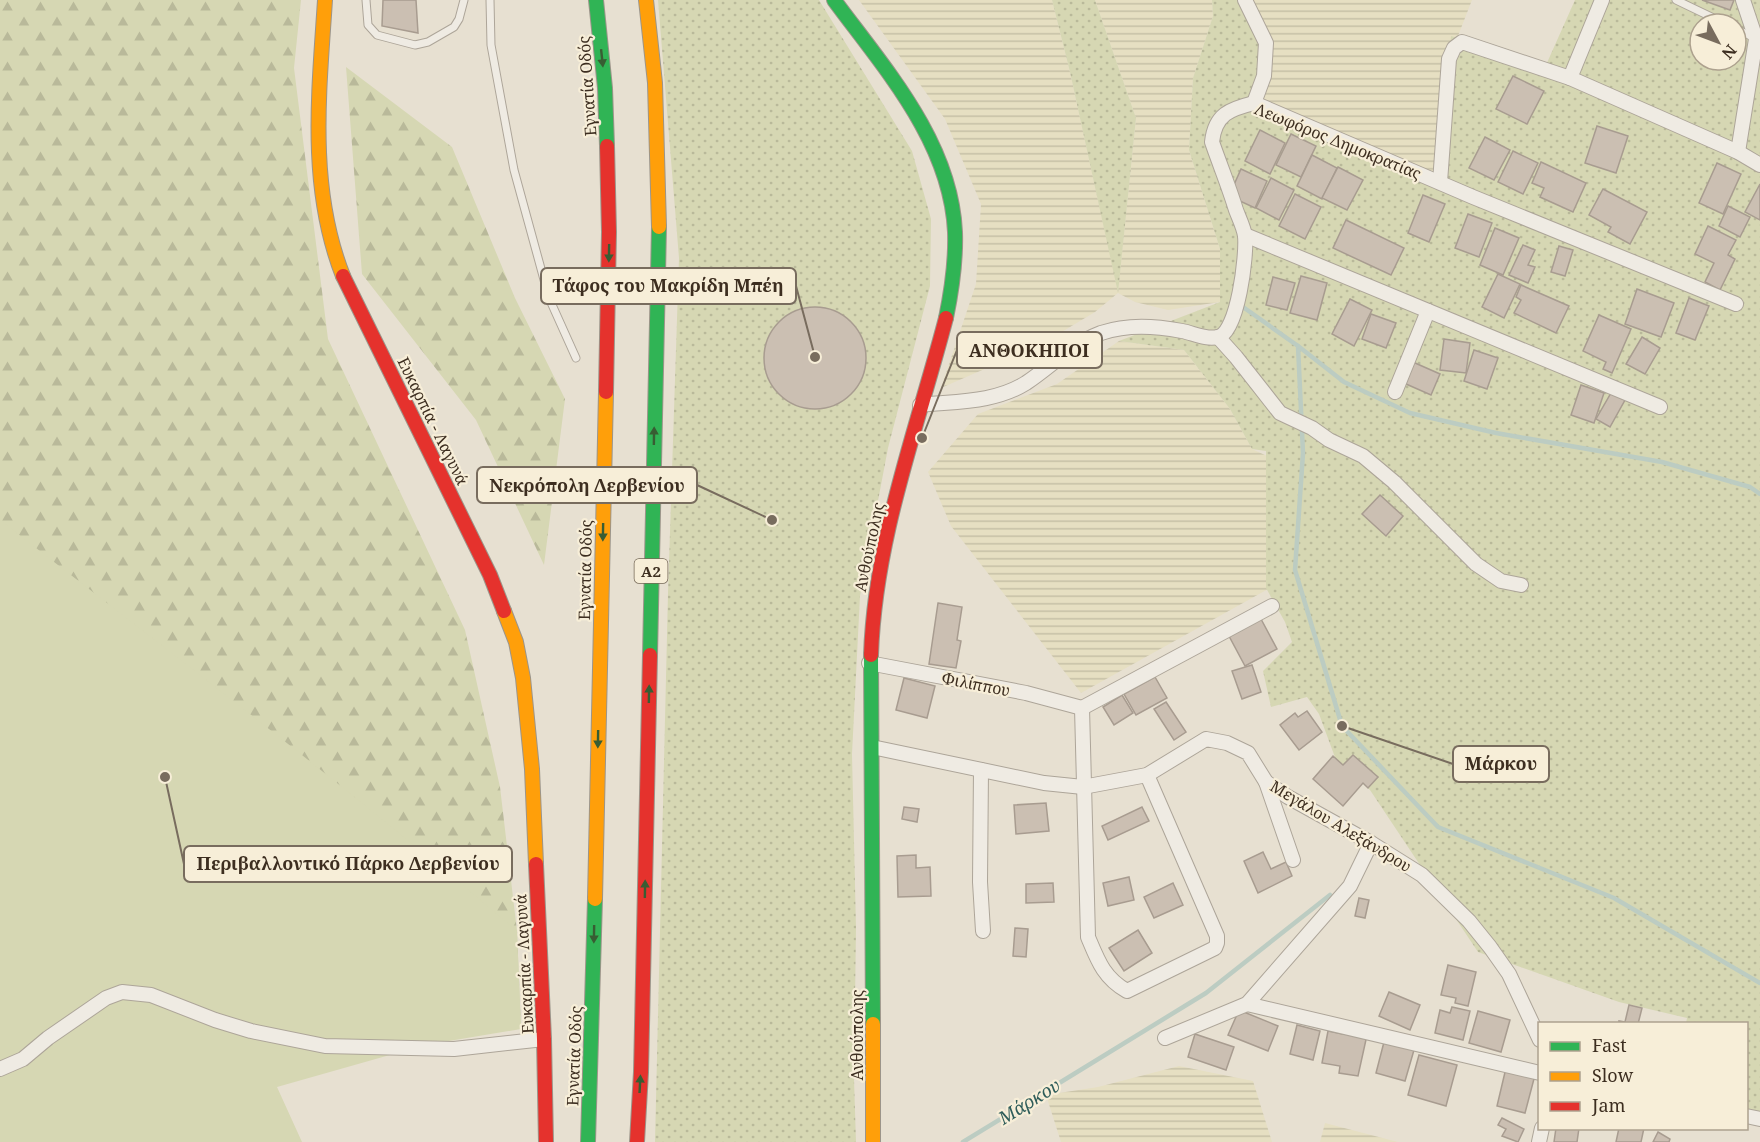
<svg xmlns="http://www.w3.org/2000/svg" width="1760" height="1142" viewBox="0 0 1760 1142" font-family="'Noto Serif',serif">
	<defs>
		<pattern id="farmland-rules" width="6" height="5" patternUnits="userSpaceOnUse" patternTransform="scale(1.5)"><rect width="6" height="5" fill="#e6dfc2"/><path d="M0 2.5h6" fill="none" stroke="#c6c0a6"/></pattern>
		<pattern id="grass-dots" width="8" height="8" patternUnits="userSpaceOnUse" patternTransform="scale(1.5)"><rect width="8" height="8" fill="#d6d7b3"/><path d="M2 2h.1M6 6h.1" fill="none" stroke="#b9b99a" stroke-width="1.8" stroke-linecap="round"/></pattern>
		<pattern id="forest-firs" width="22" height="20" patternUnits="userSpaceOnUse" patternTransform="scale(1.5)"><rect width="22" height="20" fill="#d6d7b3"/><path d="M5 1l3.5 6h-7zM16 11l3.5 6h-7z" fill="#b9b99a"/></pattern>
	</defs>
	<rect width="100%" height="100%" fill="#e7e0d1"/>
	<!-- farmland -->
	<g fill="url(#farmland-rules)">
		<polygon points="859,0 1052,0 1070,72 1118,291 1136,118 1095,0 1212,0 1213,16 1193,78 1189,150 1220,249 1220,302 1168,310 1135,302 1118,293 1095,312 1040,345 941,388 976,284 981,204 945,119"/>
		<polygon points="1247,0 1472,0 1449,59 1440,182 1254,103"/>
		<polygon points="1119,341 1184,350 1230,409 1252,449 1267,456 1270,588 1081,693 951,526 928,472 978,414 1057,384"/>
		<polygon points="1179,1066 1253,1081 1272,1142 1061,1142 1046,1095 1098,1087"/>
		<polygon points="1325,1123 1398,1142 1320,1142"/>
	</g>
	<!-- grass -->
	<g fill="url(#grass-dots)" fill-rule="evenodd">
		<polygon points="658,0 819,0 912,151 931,219 930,286 888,448 860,596 852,754 856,928 854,1079 856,1142 655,1142 668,593 679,258"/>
		<polygon points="1052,0 1095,0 1136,118 1118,293 1070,72"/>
		<path d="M1212,0H1245L1266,43L1255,103L1440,182L1451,36L1546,65L1575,0H1760V1114L1747,1110L1746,1024L1686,1023L1687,1018L1619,1002L1478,952L1370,790L1336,760L1319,714L1307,697L1271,707L1263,671L1292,642L1285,622L1266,588V451L1252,449L1230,409L1184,350L1119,341L1220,302V249L1189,150L1193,78L1213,16ZM1700,24H1736V60H1700Z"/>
	</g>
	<!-- forest -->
	<g fill="url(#forest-firs)">
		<polygon points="0,0 301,0 294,68 328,339 465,630 500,787 517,931 521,1029 0,764"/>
		<polygon points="346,67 452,147 515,298 565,399 544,565 476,420 362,274"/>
	</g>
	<!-- park -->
	<path fill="#d6d7b3" d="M0,520C174,655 349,788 517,931L521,1029L425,1045L277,1087L302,1142H0Z"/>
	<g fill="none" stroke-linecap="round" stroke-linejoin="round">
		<!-- stream -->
		<g stroke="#bcccc2" stroke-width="4.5">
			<polyline points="1243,307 1298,346 1303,453 1295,570 1342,726 1438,827 1614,898 1760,983"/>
			<polyline points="1298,346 1344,382 1410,413 1496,433 1662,462 1750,487 1760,494"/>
			<polyline points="963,1142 1206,993 1330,895"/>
		</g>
	</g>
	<!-- building -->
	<g fill="#cbbfb2" stroke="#a89c90" stroke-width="1.5">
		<polygon points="383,0 416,0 418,33 382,26"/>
		<polygon points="1702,0 1734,0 1730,10"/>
		<polygon points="1513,76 1544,91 1527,124 1496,109"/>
		<polygon points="1597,126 1628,136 1616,173 1585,163"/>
		<polygon points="1260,130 1285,143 1270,174 1245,161"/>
		<polygon points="1291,134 1316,146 1301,177 1276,165"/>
		<polygon points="1485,137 1510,150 1494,180 1469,168"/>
		<polygon points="1513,151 1538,163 1523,194 1498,182"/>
		<polygon points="1312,155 1337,168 1322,199 1297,186"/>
		<polygon points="1541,162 1586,183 1573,212 1540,197 1544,188 1532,183"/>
		<polygon points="1717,163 1741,174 1723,214 1699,203"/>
		<polygon points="1338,167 1363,180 1347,210 1322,198"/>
		<polygon points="1241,169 1267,181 1255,208 1229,196"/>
		<polygon points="1271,178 1294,190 1279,220 1256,208"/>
		<polygon points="1760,184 1760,220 1745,212"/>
		<polygon points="1603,189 1647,212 1630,244 1608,232 1611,227 1589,215"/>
		<polygon points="1295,194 1321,207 1305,239 1279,226"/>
		<polygon points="1423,195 1445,204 1429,242 1408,233"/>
		<polygon points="1728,206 1750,217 1740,237 1719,226"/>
		<polygon points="1468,214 1492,223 1479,257 1455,248"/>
		<polygon points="1346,220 1404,248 1391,275 1333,248"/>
		<polygon points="1708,226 1736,240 1728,255 1735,259 1720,290 1705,282 1714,263 1695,254"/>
		<polygon points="1495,228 1519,238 1503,275 1480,265"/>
		<polygon points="1523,245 1535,250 1528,265 1535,267 1528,283 1509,275"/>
		<polygon points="1559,246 1573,250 1565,276 1551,272"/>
		<polygon points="1498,274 1520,284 1504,318 1482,307"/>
		<polygon points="1301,276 1327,283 1317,320 1290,313"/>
		<polygon points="1273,277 1295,283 1287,310 1266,305"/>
		<polygon points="1521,285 1569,306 1556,333 1514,313 1521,300 1516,297"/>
		<polygon points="1637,289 1674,303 1661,337 1625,324"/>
		<polygon points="1689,298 1709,306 1695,340 1676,333"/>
		<polygon points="1350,299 1372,310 1354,346 1332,334"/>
		<circle cx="815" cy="358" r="51"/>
		<polygon points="1371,314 1396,323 1386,348 1362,339"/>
		<polygon points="1599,315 1631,329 1612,373 1603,369 1606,362 1583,351"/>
		<polygon points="1642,337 1660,348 1645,374 1626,364"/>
		<polygon points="1444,339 1470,343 1466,373 1440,370"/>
		<polygon points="1474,350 1498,358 1487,389 1464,381"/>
		<polygon points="1406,359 1440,374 1431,395 1397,380"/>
		<polygon points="1581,385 1604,393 1594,423 1571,415"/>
		<polygon points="1611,393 1625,400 1610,427 1596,419"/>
		<polygon points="1380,495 1403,516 1386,536 1362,514"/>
		<polygon points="938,603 962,607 957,640 961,641 956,668 929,664"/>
		<polygon points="1261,619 1277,649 1245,666 1229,636"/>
		<polygon points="1252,665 1261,692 1242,699 1232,671"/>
		<polygon points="1155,677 1167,698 1136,715 1124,694"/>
		<polygon points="904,678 935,686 927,718 896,710"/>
		<polygon points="1122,695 1133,713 1114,725 1103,707"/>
		<polygon points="1166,702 1186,732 1174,740 1154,709"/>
		<polygon points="1307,711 1322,732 1299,750 1280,725 1295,713 1298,717"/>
		<polygon points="1353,755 1378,777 1368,788 1363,783 1343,806 1313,779 1333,756 1343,765"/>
		<polygon points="1046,803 1049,831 1016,834 1014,805"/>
		<polygon points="904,807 919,809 917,822 902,819"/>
		<polygon points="1142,807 1149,821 1108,840 1102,826"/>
		<polygon points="1263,852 1271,869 1286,862 1292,876 1258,893 1244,861"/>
		<polygon points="916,855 916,868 930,867 931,896 898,897 897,856"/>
		<polygon points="1129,877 1134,900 1108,906 1103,883"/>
		<polygon points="1053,883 1054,902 1026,903 1026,884"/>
		<polygon points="1173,883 1183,905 1154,918 1144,897"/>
		<polygon points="1359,898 1369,900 1365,918 1355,916"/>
		<polygon points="1015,928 1028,929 1026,957 1013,956"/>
		<polygon points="1138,930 1152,953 1124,971 1109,948"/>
		<polygon points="1448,965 1476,972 1468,1006 1455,1003 1456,998 1441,995"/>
		<polygon points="1389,992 1420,1005 1410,1030 1379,1016"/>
		<polygon points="1629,1005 1642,1008 1638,1024 1619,1024 1619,1021 1625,1022"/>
		<polygon points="1452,1007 1470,1011 1463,1040 1435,1033 1440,1010 1450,1013"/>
		<polygon points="1239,1010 1278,1026 1268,1051 1228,1035"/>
		<polygon points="1478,1011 1510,1020 1501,1052 1469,1043"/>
		<polygon points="1297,1025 1320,1031 1313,1060 1290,1054"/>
		<polygon points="1328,1031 1342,1034 1343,1031 1367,1035 1358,1076 1339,1073 1340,1066 1322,1063"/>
		<polygon points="1195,1034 1234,1047 1226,1070 1188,1057"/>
		<polygon points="1384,1042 1414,1050 1405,1081 1376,1073"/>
		<polygon points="1419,1055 1457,1065 1446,1106 1408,1095"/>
		<polygon points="1506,1068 1535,1075 1525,1113 1497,1106"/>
		<polygon points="1502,1118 1524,1129 1518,1142 1502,1136 1506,1129 1498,1125"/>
		<polygon points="1556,1128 1579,1128 1577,1142 1554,1142"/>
		<polygon points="1619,1128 1644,1128 1641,1142 1616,1142"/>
		<polygon points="1658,1132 1670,1139 1669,1142 1653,1142"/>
	</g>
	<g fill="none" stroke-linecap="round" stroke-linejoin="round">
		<!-- lane casing -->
		<g stroke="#ada599" stroke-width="9">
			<g id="lane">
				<polyline points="366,0 368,25 377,35 415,45 428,42 454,27 459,19 464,0"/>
				<polyline points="490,0 491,45 514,170 549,298 576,358"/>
				<polyline points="1676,0 1726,24"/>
				<polyline points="1736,29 1755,38"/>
			</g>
		</g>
		<!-- street casing -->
		<g stroke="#ada599" stroke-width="16">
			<g id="street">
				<polyline points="1245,0 1266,43 1264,76 1254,103"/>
				<polyline points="1570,78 1602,0"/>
				<polyline points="1738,152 1756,39 1743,0"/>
				<polyline points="1440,182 1449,59 1454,48 1462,42 1570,78 1738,152 1760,165"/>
				<polyline points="1245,235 1660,407"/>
				<polyline points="1218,337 1236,357 1280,413 1312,428 1329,440 1363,456 1394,482 1476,564 1501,581 1521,585"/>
				<polyline points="1395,392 1428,311"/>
				<path d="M920,405C956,401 994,403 1026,383C1053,365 1070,345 1101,333C1128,324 1155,326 1182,331C1193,333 1206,340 1218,337C1238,333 1247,254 1245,236C1244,228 1239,218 1236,210C1229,187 1220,165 1212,142C1215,114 1230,109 1254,103L1473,197L1736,304"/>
				<polyline points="869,663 1026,693 1082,708"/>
				<path d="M1082,708L1088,937C1098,961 1104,978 1127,991L1215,948L1217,943V936L1147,775"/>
				<polyline points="1082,708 1272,606"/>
				<polyline points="872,747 1044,783 1083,787 1147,775 1206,739 1227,743 1248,753 1266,782 1288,797 1371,843 1422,875 1469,921 1490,947 1509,974 1540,1040"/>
				<polyline points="981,770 980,882 983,931"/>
				<polyline points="1266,782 1293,860"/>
				<polyline points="1247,1004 1540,1073"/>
				<polyline points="1165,1038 1247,1004 1350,886 1371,843"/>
				<polyline points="0,1069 23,1059 48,1038 106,998 122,992 151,995 215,1020 251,1031 325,1046 454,1049 544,1039"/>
				<polyline points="1746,1116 1760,1119"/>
				<polyline points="1539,1142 1542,1128"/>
			</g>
		</g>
		<!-- fast casing -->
		<g stroke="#9c958a" stroke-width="16">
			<g id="fast">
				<polyline points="596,0 605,88 607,146"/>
				<path d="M834,0C885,69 951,142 955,232C956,261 952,289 946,318"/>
				<polyline points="650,655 659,227"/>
				<polyline points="871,655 873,1024"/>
				<polyline points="588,1142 595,899"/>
			</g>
		</g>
		<!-- slow casing -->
		<g stroke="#9c958a" stroke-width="16">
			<g id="slow">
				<path d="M325,0C319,93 308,187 343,276"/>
				<polyline points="646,0 655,83 659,227"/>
				<polyline points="504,611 516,642 523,678 532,769 536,864"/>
				<polyline points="595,899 606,392"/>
				<polyline points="873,1142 873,1024"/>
			</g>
		</g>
		<!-- jam casing -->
		<g stroke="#9c958a" stroke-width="16">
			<g id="jam">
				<polyline points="343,276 490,575 504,611"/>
				<polyline points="606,392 609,232 607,146"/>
				<path d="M871,655C875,538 917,429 946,318"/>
				<polyline points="536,864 544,1039 546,1142"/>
				<polyline points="637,1142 641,1072 650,655"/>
			</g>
		</g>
		<!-- lane -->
		<use href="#lane" stroke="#efebe3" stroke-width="7"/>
		<!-- street -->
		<use href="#street" stroke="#efebe3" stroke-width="14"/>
		<!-- fast -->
		<use href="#fast" stroke="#30b455" stroke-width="14"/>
		<!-- slow -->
		<use href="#slow" stroke="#ff9f0a" stroke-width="14"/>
		<!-- jam -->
		<use href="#jam" stroke="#e5322d" stroke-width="14"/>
	</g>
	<!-- one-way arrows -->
	<defs><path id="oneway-solid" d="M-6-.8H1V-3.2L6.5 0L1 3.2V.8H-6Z" transform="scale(1.5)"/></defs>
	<g fill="#385d33">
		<use href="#oneway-solid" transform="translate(602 58) rotate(84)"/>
		<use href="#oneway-solid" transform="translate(609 253) rotate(91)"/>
		<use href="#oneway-solid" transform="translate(654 436) rotate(-89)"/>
		<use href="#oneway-solid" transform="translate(603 532) rotate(91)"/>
		<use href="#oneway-solid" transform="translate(649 694) rotate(-89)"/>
		<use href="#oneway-solid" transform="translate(598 739) rotate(91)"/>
		<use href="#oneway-solid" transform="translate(645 889) rotate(-89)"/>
		<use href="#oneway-solid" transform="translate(594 934) rotate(91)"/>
		<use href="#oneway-solid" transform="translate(640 1084) rotate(-87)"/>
	</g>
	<g text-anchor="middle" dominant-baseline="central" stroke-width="4.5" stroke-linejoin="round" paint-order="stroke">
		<!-- shield labels -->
		<rect fill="#f7eed8" stroke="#756857" stroke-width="1.5" x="634.5" y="559" width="33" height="24" rx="4.5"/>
		<g font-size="15" font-weight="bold" fill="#3d2e20">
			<text x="651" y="571">Α2</text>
		</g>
		<!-- street labels -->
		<g font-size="16" fill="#3d2e20" stroke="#f7eed8">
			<text transform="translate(587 86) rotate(-94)">Εγνατία Οδός</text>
			<text transform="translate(1338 141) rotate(22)">Λεωφόρος Δημοκρατίας</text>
			<text transform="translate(433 421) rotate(64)">Ευκαρπία - Λαγυνά</text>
			<text transform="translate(869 547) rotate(-78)">Ανθούπολης</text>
			<text transform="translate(585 570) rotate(-89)">Εγνατία Οδός</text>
			<text transform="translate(976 684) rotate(11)">Φιλίππου</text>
			<text transform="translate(1341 826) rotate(31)">Μεγάλου Αλεξάνδρου</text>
			<text transform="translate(524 964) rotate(-93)">Ευκαρπία - Λαγυνά</text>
			<text transform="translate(857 1035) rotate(-90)">Ανθούπολης</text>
			<text transform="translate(574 1056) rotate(-88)">Εγνατία Οδός</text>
		</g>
		<!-- water labels -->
		<g font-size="18" font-style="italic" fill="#2f5d5a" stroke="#f7eed8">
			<text transform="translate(1029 1101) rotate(-32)">Μάρκου</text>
		</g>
	</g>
	<!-- callouts -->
	<path fill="none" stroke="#786c5e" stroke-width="2" d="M815 357L796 286M922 438L957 350M772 520L697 485M1342 726L1453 764M165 777L184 864"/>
	<g fill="#786c5e" stroke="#f7eed8" stroke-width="2">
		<circle cx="815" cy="357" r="6"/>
		<circle cx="922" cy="438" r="6"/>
		<circle cx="772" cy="520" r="6"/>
		<circle cx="1342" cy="726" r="6"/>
		<circle cx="165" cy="777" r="6"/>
	</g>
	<g fill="#f7eed8" stroke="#786c5e" stroke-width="2">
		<rect x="541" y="268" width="255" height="36" rx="6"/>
		<rect x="957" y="332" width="145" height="36" rx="6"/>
		<rect x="477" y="467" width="220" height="36" rx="6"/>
		<rect x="1453" y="746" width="96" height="36" rx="6"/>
		<rect x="184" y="846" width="328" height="36" rx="6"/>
	</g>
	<g font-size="18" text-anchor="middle" font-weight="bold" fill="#3d2e20">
		<text x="668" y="292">Τάφος του Μακρίδη Μπέη</text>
		<text x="1029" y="357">ΑΝΘΟΚΗΠΟΙ</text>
		<text x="587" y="492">Νεκρόπολη Δερβενίου</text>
		<text x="1501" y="770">Μάρκου</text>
		<text x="348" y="870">Περιβαλλοντικό Πάρκο Δερβενίου</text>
	</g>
	<!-- legend -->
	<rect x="1538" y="1022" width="210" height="108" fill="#f7eed8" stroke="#ada18e" stroke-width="1.5"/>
	<rect x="1550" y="1042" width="30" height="9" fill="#30b455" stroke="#ada18e" stroke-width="1.5"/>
	<text x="1592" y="1052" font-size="18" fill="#3d2e20">Fast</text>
	<rect x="1550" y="1072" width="30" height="9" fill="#ff9f0a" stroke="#ada18e" stroke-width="1.5"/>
	<text x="1592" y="1082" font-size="18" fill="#3d2e20">Slow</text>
	<rect x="1550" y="1102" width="30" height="9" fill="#e5322d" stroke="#ada18e" stroke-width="1.5"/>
	<text x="1592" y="1112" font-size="18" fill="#3d2e20">Jam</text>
	<!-- north arrow -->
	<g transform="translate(1718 42) rotate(131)"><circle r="28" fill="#f7eed8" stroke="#ada18e" stroke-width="1.5"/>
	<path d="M0-4.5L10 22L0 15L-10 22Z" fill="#786c5e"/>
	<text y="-9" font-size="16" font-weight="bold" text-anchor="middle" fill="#3d2e20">N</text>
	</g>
</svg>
